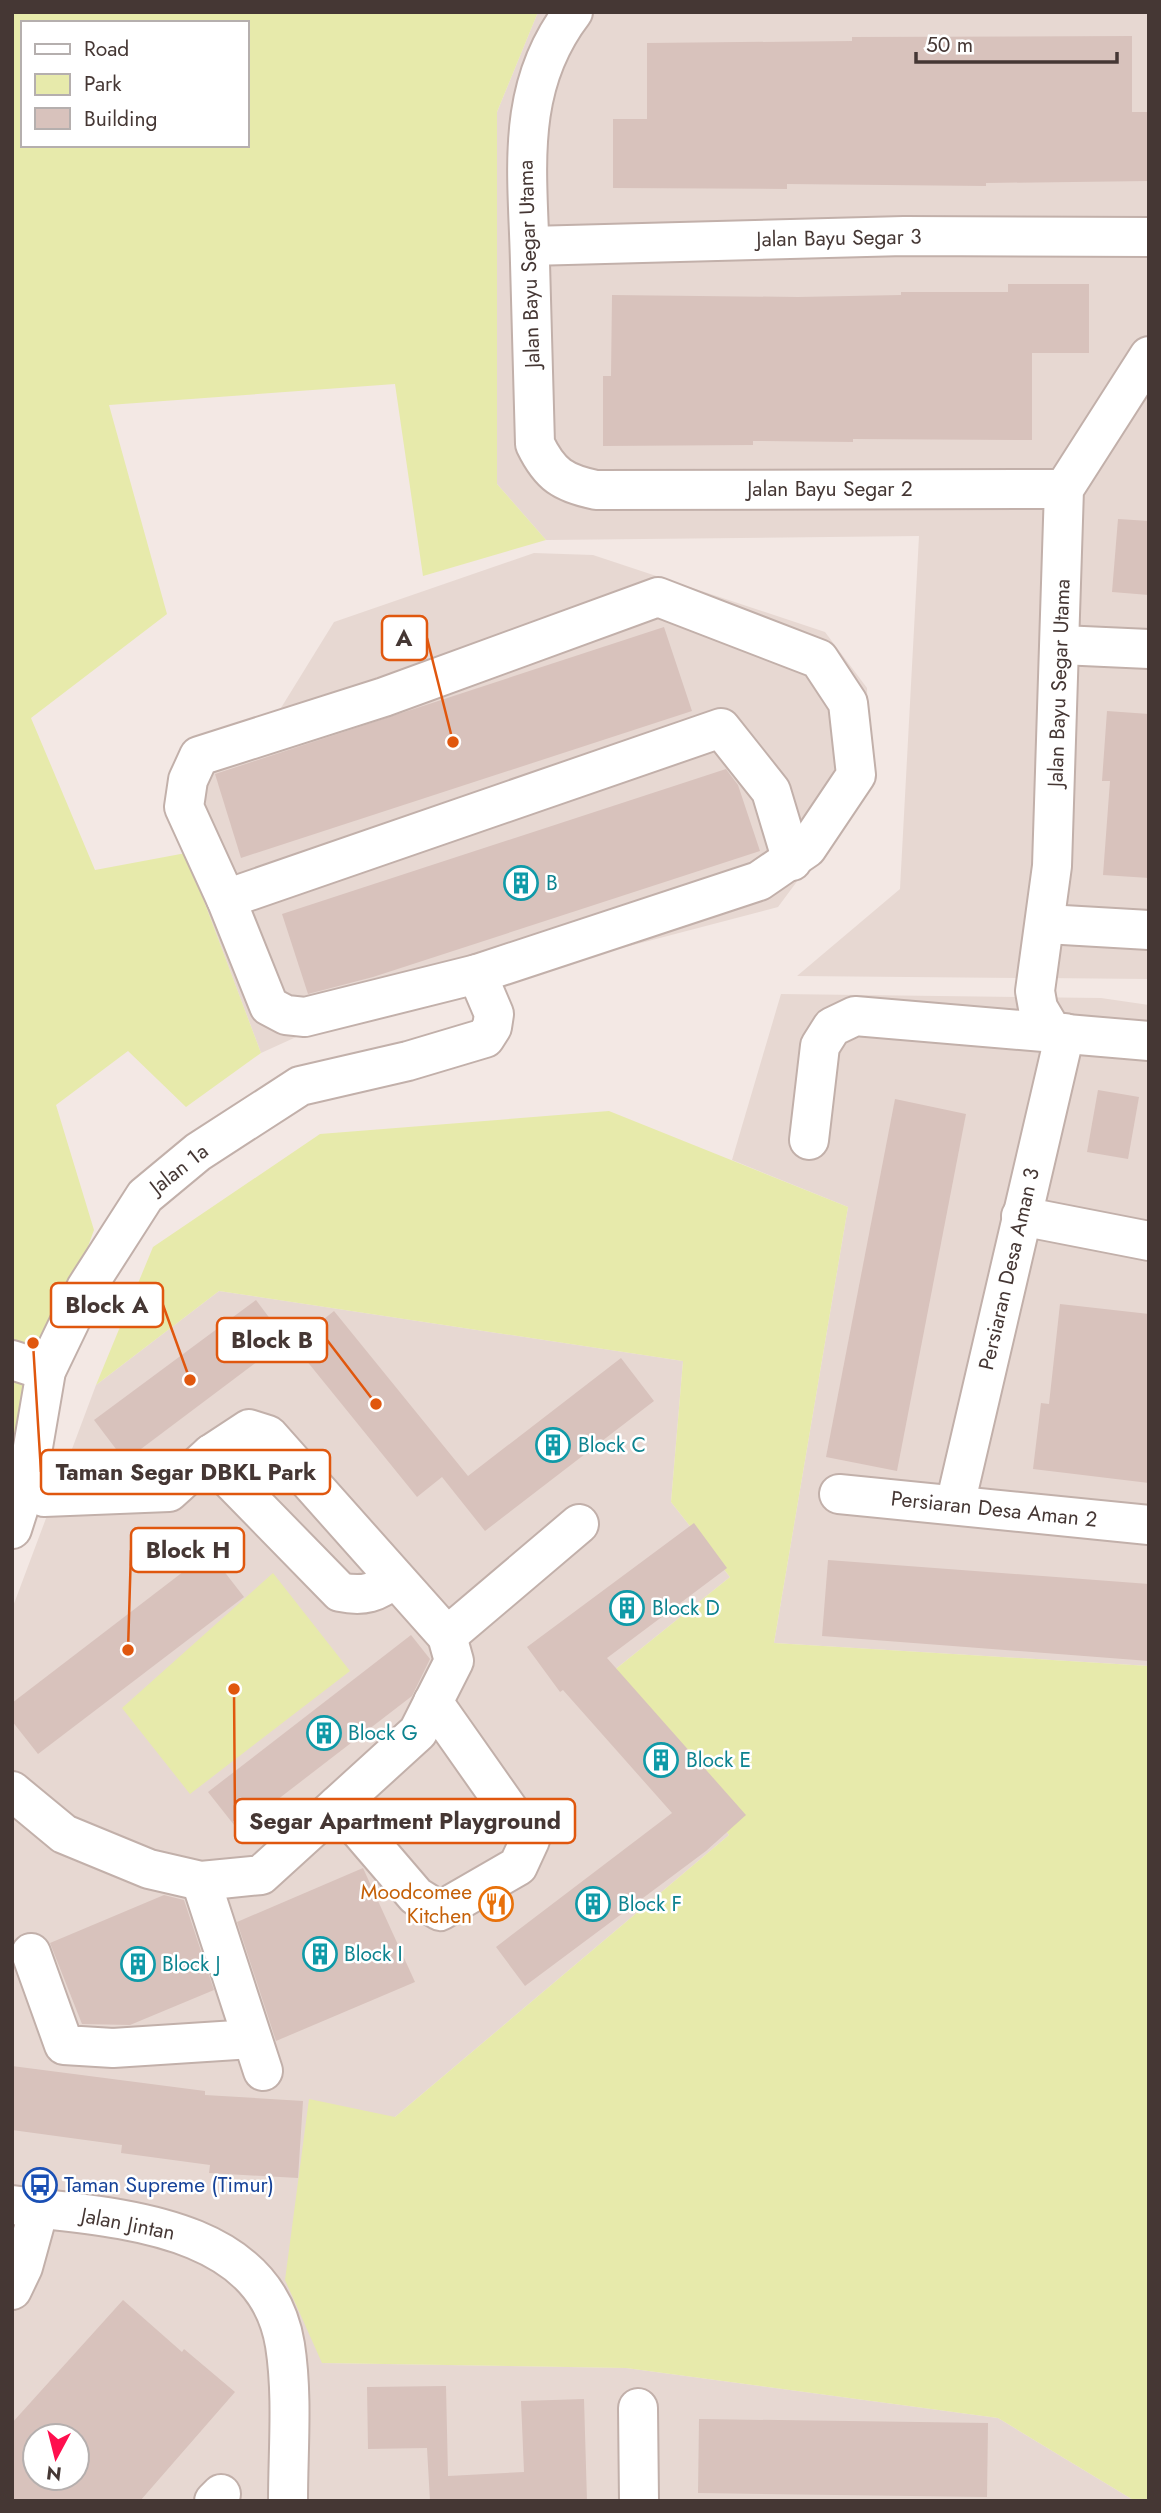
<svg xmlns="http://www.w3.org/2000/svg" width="1161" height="2513" viewBox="0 0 1161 2513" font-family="Jost,sans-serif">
	<rect width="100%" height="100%" fill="#f3e8e4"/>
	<!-- residential -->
	<g fill="#e7d8d2" fill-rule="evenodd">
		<polygon points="538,12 1149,12 1149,979 797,976 900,889 919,536 546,540 497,484 497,112"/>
		<polygon points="534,553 593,555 825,632 867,688 870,783 778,907 316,1028 261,1053 186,853 188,743 276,716 334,622"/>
		<polygon points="781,994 1101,998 1149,1005 1149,1666 774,1643 848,1207 732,1160"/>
		<path d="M219,1291L683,1361L671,1502L730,1577L607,1676L729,1835L395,2117L322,2363L626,2368L998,2418L1135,2501H12V1609L96,1385ZM35,2436H77V2478H35Z"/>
	</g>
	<!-- green -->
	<g fill="#e7eaab" fill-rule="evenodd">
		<path d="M12,12H538L497,112V484L546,540L423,576L395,384L109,405L167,614L31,718L95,870L186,853L261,1053L186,1107L128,1051L56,1105L94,1230L12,1455ZM23,23H247V145H23Z"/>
		<polygon points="609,1111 848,1207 774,1643 1149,1666 1149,2501 1135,2501 998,2418 626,2368 322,2363 285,2280 309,2099 395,2117 729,1835 607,1676 730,1577 671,1502 683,1361 219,1291 96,1385 153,1247 320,1134"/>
		<polygon points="273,1573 350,1671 190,1794 122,1708"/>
	</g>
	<!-- building -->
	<g fill="#d8c2bc" fill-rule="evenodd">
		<polygon points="1132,36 1132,112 1149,112 1149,181 986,183 986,186 787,184 787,189 613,188 613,119 647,119 647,43 852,41 852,37"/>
		<polygon points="1008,284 1089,284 1089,353 1032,353 1032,440 853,439 853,442 753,441 753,445 603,446 603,376 611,376 612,295 798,297 901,295 901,292 1008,292"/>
		<polygon points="1118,519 1149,521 1149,595 1112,592"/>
		<polygon points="664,627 692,711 241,858 215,774"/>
		<polygon points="1107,711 1149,714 1149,878 1103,875 1110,781 1102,781"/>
		<polygon points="726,769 738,785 760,851 373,977 308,994 282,914"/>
		<polygon points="1098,1090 1139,1097 1128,1159 1087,1152"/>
		<polygon points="895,1099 966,1114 897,1471 826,1457"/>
		<polygon points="256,1300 286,1340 125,1461 94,1420"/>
		<polygon points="1060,1304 1149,1314 1149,1483 1033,1469 1041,1403 1049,1404"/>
		<polygon points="334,1311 468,1476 621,1358 654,1401 485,1531 442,1477 417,1497 293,1344"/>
		<polygon points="694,1523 727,1568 607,1658 746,1815 706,1851 525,1986 496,1947 672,1813 563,1690 560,1692 527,1647"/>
		<polygon points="209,1552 244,1597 38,1754 12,1721 12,1703"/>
		<polygon points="828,1560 1149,1584 1149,1661 822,1636"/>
		<polygon points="411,1635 430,1659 412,1696 238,1830 208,1792"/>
		<polygon points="363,1868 415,1982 276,2041 237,1922"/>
		<polygon points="164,1895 184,1900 214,1990 130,2025 82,2024 50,1943"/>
		<polygon points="12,2066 205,2091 205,2095 303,2101 298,2178 209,2173 210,2165 121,2153 122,2145 12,2130"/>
		<path d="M123,2300L182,2352L184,2349L235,2392L140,2501H12V2423ZM35,2436H77V2478H35Z"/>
		<polygon points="446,2386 448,2476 524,2472 521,2401 584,2399 587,2501 430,2501 427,2448 368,2449 367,2387"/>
		<polygon points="699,2419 988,2423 987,2497 698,2493"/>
	</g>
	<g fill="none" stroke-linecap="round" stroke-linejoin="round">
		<!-- minor casing -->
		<g stroke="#c2b0aa" stroke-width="42">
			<g id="minor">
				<path d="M573,12C514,89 528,173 530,263C532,323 533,384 535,444C550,475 563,483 596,490L1064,489"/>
				<polyline points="530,246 904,236 1149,237"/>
				<polygon points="658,597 819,659 848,703 856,775 807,848 759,881 477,974 305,1017 286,1015 269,1006 226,899 184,807 188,780 199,756 384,697"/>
				<polyline points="1061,645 1149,649"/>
				<polyline points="226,899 721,728 771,791 792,861"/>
				<polyline points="1046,924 1149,930"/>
				<polyline points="1051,1030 1038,1008 1035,991 1052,866 1064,489 1149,356"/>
				<polyline points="809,1140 820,1046 832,1027 855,1016 1149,1041"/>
				<polyline points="1021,1216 1149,1241"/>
				<polyline points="12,1360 46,1371"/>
				<polyline points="839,1494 1149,1525"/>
				<polyline points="44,1497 169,1492 211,1454"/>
				<polyline points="955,1505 1065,1033"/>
				<polyline points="12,1529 27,1482 46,1371 86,1288 145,1196 198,1152 300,1086 408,1061 485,1038 492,1027 494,1014 477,974"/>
				<polyline points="447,1636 579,1524"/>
				<path d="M12,1791L64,1834L149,1869L201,1881L261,1875L418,1732L454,1661L447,1636L268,1435L249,1429L211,1454L215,1464L340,1592C364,1597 376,1593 395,1578"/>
				<polyline points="338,1805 416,1896 440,1911 518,1866 530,1840 433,1702"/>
				<polyline points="201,1881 263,2071"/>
				<polyline points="31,1953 64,2045 113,2048 252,2039"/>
				<path d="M12,2205C110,2218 265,2221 285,2345C293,2396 288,2450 288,2501"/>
				<polyline points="12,2290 23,2267 39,2209"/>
				<polyline points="638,2408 639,2501"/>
				<polyline points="214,2501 221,2494"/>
			</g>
		</g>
		<!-- minor -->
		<use href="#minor" stroke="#fff" stroke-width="38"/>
	</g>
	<!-- icons -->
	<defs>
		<g id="building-ring" transform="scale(1.75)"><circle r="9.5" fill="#fff" stroke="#0f9aa8" stroke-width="1.5"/><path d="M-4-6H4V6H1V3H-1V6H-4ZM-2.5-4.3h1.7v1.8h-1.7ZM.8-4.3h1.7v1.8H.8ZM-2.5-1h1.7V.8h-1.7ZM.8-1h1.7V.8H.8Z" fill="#0f9aa8"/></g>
		<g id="restaurant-ring" transform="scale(1.75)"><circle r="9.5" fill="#fff" stroke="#e8710a" stroke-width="1.5"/><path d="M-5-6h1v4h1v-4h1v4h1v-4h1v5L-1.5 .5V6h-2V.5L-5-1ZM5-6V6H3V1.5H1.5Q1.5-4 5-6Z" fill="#e8710a"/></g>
		<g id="bus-ring" transform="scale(1.75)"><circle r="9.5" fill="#fff" stroke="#1a4fb4" stroke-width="1.5"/><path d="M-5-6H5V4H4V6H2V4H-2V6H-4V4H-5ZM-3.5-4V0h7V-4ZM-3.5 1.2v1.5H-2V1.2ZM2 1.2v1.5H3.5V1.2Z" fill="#1a4fb4"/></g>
	</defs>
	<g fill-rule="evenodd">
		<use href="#building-ring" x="521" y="883"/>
		<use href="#building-ring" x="553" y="1445"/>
		<use href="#building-ring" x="627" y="1608"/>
		<use href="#building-ring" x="324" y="1733"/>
		<use href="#building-ring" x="661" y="1760"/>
		<use href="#restaurant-ring" x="496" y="1904"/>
		<use href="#building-ring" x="593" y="1904"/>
		<use href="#building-ring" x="320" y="1954"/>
		<use href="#building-ring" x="138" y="1964"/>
		<use href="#bus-ring" x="40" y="2185"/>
	</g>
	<g text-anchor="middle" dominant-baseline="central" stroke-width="5" stroke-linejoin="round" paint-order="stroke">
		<!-- street labels -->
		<g font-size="21" fill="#453734" stroke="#fff">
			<text transform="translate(839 238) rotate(-1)">Jalan Bayu Segar 3</text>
			<text transform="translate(529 264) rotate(-92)">Jalan Bayu Segar Utama</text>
			<text x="830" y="489">Jalan Bayu Segar 2</text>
			<text transform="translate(1059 683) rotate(-88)">Jalan Bayu Segar Utama</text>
			<text transform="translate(179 1169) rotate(-38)">Jalan 1a</text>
			<text transform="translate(1009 1269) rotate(-77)">Persiaran Desa Aman 3</text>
			<text transform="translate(994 1509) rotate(6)">Persiaran Desa Aman 2</text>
			<text transform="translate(128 2224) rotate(11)">Jalan Jintan</text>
		</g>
		<!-- culture labels -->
		<g font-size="21" fill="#0d838f" stroke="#fff" text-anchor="start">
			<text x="546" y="883">B</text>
			<text x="578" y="1445">Block C</text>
			<text x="652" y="1608">Block D</text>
			<text x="348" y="1733">Block G</text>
			<text x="686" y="1760">Block E</text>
			<text x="618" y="1904">Block F</text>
			<text x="344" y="1954">Block I</text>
			<text x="162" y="1964">Block J</text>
		</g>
		<!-- food labels -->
		<g font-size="21" fill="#c56008" stroke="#fff" text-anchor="end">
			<text x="472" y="1892">Moodcomee<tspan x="472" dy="24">Kitchen</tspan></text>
		</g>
		<!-- transit labels -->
		<g font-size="21" fill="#164399" stroke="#fff" text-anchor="start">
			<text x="64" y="2185">Taman Supreme (Timur)</text>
		</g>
	</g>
	<!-- callouts -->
	<path fill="none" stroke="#e0570e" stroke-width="2.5" d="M453 742L427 638M190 1380L163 1305M376 1404L327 1340M33 1343L41 1472M128 1650L131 1550M234 1689L235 1821"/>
	<g fill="#e0570e" stroke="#fff" stroke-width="2.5">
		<circle cx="453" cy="742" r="7"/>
		<circle cx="190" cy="1380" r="7"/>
		<circle cx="376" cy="1404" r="7"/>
		<circle cx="33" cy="1343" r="7"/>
		<circle cx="128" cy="1650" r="7"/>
		<circle cx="234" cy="1689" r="7"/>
	</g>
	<g fill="#fff" stroke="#e0570e" stroke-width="2.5">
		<rect x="382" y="616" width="45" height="44" rx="7"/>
		<rect x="51" y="1283" width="112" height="44" rx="7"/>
		<rect x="217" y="1318" width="110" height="44" rx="7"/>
		<rect x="41" y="1450" width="289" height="44" rx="7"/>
		<rect x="131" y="1528" width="113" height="44" rx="7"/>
		<rect x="235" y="1799" width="340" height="44" rx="7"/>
	</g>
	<g font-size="23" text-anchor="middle" font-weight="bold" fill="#453734">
		<text x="404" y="646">A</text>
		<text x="107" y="1313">Block A</text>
		<text x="272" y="1348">Block B</text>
		<text x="186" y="1480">Taman Segar DBKL Park</text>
		<text x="188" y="1558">Block H</text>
		<text x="405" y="1829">Segar Apartment Playground</text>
	</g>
	<!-- border -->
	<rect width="1161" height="2513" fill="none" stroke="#453734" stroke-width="28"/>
	<!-- legend -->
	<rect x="21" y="21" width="228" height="126" fill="#ffffff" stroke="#b5afae" stroke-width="2"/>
	<rect x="35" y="44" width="35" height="10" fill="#ffffff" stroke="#b5afae" stroke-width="2"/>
	<text x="84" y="56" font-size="21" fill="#453734">Road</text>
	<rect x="35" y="74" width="35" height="21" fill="#e7eaab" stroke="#b5afae" stroke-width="2"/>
	<text x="84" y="91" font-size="21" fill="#453734">Park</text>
	<rect x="35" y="108" width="35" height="21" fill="#d8c2bc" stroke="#b5afae" stroke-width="2"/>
	<text x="84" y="126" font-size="21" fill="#453734">Building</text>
	<!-- north arrow -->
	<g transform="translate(56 2457) rotate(187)"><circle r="33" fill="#ffffff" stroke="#b5afae" stroke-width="2"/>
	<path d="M0-5L12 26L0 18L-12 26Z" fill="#ff0f4e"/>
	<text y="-10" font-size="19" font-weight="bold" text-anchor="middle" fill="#453734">N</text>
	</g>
	<!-- scale -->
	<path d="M916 52v10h201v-10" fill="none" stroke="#453734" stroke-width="3.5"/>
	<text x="926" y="52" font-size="21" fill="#453734" stroke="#ffffff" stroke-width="5" paint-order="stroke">50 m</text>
</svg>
